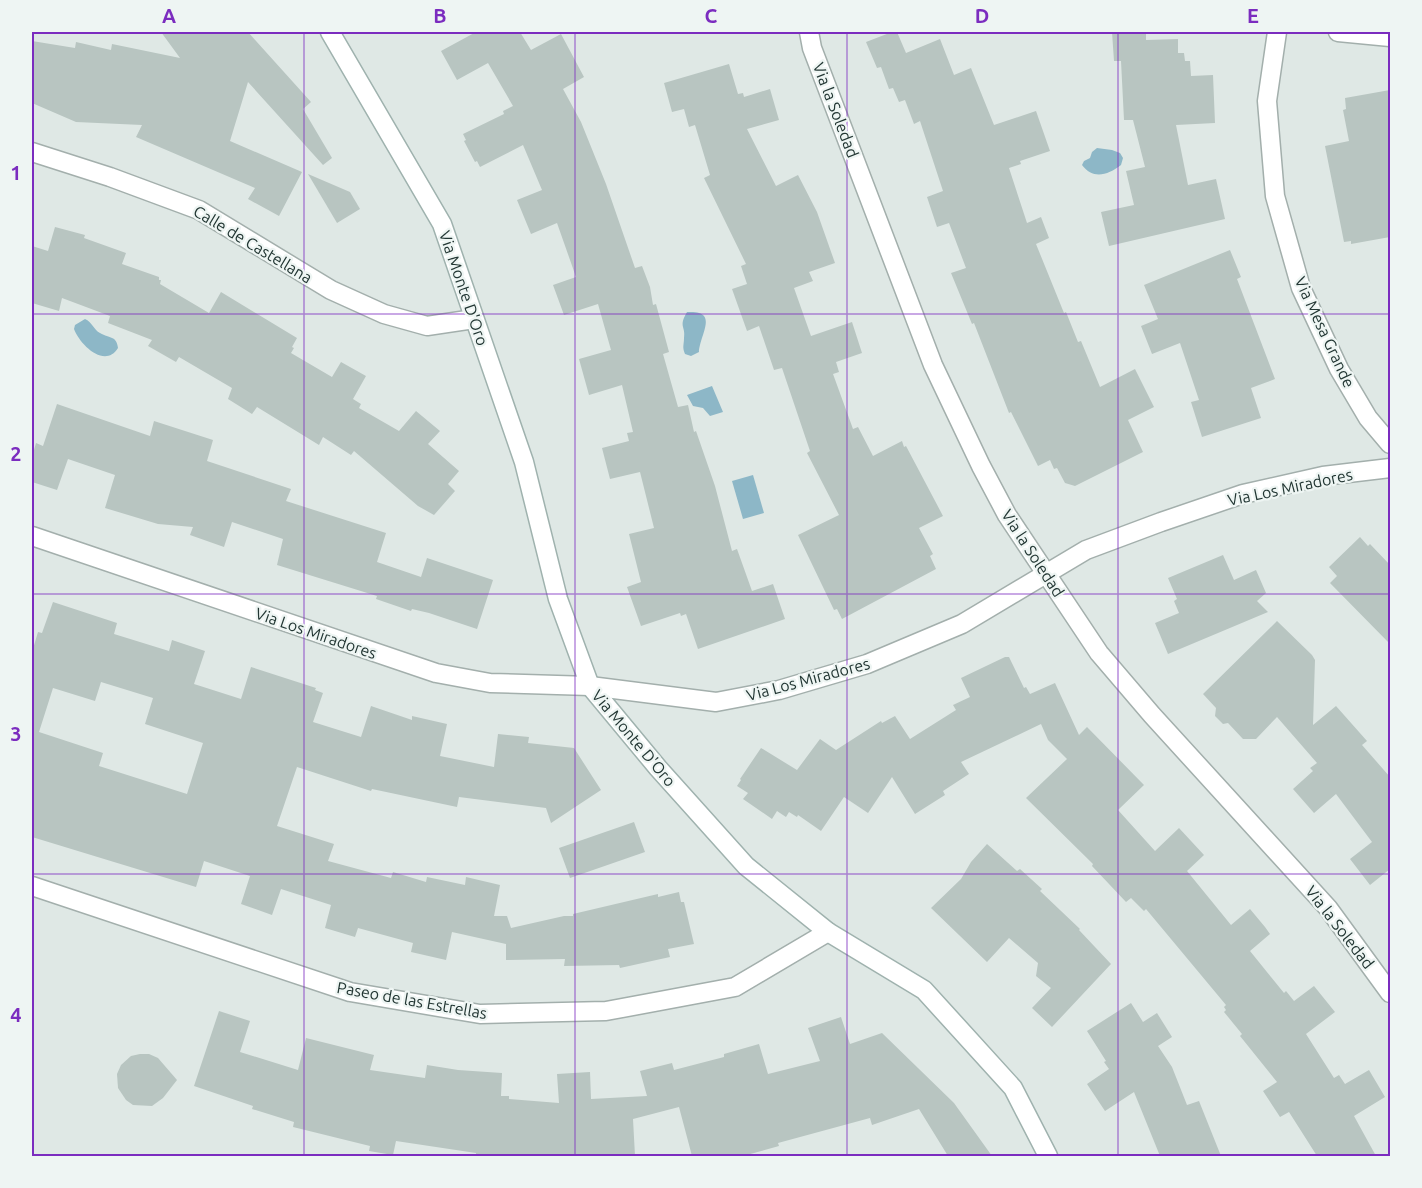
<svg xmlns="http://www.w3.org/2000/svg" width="1422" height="1188" viewBox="0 0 1422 1188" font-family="Ubuntu,sans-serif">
	<rect width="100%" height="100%" fill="#dfe8e5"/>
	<!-- water -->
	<g fill="#8db7c7">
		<path d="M1097,148L1112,150L1120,153L1123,158L1121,165C1108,175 1093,180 1082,165L1084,161L1090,158L1092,152Z"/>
		<path d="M687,312C720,310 700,334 699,352L691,356L685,354C682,347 684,345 684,338C686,326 678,327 687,312Z"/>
		<path d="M85,319C92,322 94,330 100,333C110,339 116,335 118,348C105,369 80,345 74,329L75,325Z"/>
		<polygon points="712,386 723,412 710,416 703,408 693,406 687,395"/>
		<polygon points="753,475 764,513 743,519 732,481"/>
	</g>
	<!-- building -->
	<g fill="#b8c5c1" fill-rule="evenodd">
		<polygon points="161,32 248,32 311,102 303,109 332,158 323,165 248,82 230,141 302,172 279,216 248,199 255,188 136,137 142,125 76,122 32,103 32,41 75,48 76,42 111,50 112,44 180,58"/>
		<polygon points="476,32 520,32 531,50 561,34 584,77 563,89 581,122 606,184 635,268 642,266 650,287 653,305 656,304 669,352 663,354 678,407 688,405 694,432 696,431 715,486 732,551 737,549 752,591 773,584 785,619 698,649 686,614 681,616 680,613 641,626 627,587 641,582 629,534 654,528 640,472 610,479 602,448 629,441 627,433 633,432 622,385 589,395 579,359 611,350 598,304 564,315 553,285 576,277 557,223 531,234 517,200 542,190 523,145 480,167 477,161 475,162 464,141 466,140 463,134 504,114 503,111 513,106 488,63 457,80 441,51"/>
		<polygon points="892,32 897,32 906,53 940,39 954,75 971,68 994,125 1036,111 1050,151 1020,161 1021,164 1009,168 1027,223 1041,217 1049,238 1036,244 1064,313 1066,312 1078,342 1081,341 1100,387 1135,369 1154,407 1128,420 1143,452 1075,486 1065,483 1057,468 1054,469 1050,460 1038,466 1011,412 1009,413 974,323 972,324 951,273 966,268 949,223 937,227 927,197 943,191 920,121 914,124 905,100 899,102 893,88 889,89 881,67 877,68 866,42"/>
		<polygon points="1112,32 1146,32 1146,40 1178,39 1178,53 1184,53 1185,61 1190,61 1191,76 1213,75 1215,123 1176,125 1188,185 1216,179 1225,219 1109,246 1101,212 1134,205 1126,171 1145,167 1133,120 1124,120 1121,61 1114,61"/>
		<polygon points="729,64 738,94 743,93 744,97 770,89 779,120 747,129 776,186 798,175 817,212 835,263 809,272 813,281 794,288 811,336 852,322 862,353 836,362 839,372 833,374 853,429 858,427 873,456 902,441 904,447 906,446 943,516 919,528 933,554 930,556 936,569 842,619 837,609 834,610 798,535 839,515 807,453 810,451 782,368 774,370 759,326 747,331 732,289 747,284 741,266 746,264 704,178 710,175 695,125 689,127 684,109 672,112 664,83"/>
		<polygon points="1390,90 1390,237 1351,244 1351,241 1344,242 1325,146 1349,141 1343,110 1346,109 1345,98"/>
		<polygon points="308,174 350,192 360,209 337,223"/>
		<polygon points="55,227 85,235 84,238 126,253 122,264 159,277 159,280 161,280 160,284 209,313 221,292 297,338 292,347 294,348 291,353 332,377 341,362 366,376 353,399 361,404 359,408 399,431 416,411 440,431 428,444 459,471 448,484 455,491 434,515 418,506 354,451 351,455 323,437 319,445 257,407 252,414 228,399 232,388 179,357 176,362 148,346 152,340 108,323 110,316 62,298 59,311 32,303 32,246 48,251"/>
		<polygon points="1230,250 1241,277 1237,279 1275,379 1251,388 1261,418 1202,437 1191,402 1199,400 1180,343 1152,354 1141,326 1158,319 1144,285"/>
		<polygon points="57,404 150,436 154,421 213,440 207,461 291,489 286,501 386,533 377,562 421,577 427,558 493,580 477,629 429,613 412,609 411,611 376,599 377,596 277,565 283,539 232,522 224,547 190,535 193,527 158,524 105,508 115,475 68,459 57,490 32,482 32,457 36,443 43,446"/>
		<polygon points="1360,537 1368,546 1370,544 1390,565 1390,644 1330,583 1337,576 1329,567"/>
		<polygon points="1223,555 1234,580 1256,570 1266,593 1257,601 1268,612 1168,654 1155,623 1179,613 1174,601 1177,599 1168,578"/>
		<path d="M53,602L117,623L114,634L169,651L172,640L205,651L194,684L241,699L251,667L316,688L315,690L323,693L313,722L361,737L371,706L412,720V716L447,724L440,756L494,767L498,734L529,737L528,743L574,748L601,790L551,823L546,808L459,797L457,807L372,789L371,791L297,767L277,826L334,844L328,861L391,878L393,872L426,882L427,877L465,885L466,877L500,885L494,916H507L511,928L564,916H573V914L658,894V897L679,892L681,902H684L694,944L668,949L670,957L620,968L619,965L564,966L565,959L506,960V944L452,932L446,960L411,952L413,943L358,928L355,937L325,928L331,905L281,889L272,915L241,904L250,876L204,861L196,887L32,837V652L38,632L42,633ZM101,682L153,698L145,724L203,743L187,794L99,766L103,753L39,732L53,688L95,701Z"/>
		<polygon points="1277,621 1312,655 1315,660 1313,725 1336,706 1367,741 1362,745 1390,777 1390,869 1370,885 1350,859 1372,842 1336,794 1314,813 1293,789 1313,771 1310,768 1317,763 1277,717 1256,739 1243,739 1228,723 1223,724 1215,716 1216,708 1203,694"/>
		<polygon points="1005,657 1009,657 1024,688 1026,687 1030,694 1055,683 1079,735 1087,727 1144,785 1118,810 1155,851 1179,828 1204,855 1187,871 1231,925 1250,909 1265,927 1270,934 1250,951 1284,993 1286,991 1294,1001 1314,986 1335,1012 1306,1034 1334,1078 1339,1075 1345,1084 1369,1070 1385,1097 1354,1116 1376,1156 1317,1156 1289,1112 1280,1117 1263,1091 1277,1082 1240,1036 1242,1034 1224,1012 1226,1010 1224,1007 1226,1005 1146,909 1144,911 1131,898 1126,902 1092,866 1093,864 1026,798 1067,759 1048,740 1041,724 961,762 969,774 943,791 945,795 915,814 892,777 868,813 844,797 821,831 798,815 797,817 789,812 786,817 777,811 772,819 743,799 748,793 737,786 741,780 740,779 761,748 797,770 820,739 836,750 881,721 882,723 895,716 910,739 956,710 953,705 970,697 961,678"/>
		<polygon points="634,822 645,852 570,878 559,848"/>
		<polygon points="987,844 1017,871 1020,869 1042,889 1040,891 1080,929 1079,930 1111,964 1052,1027 1032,1008 1051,988 1036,976 1038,963 1009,938 987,962 931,908 961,879 971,862"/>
		<polygon points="1131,1003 1143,1022 1157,1013 1172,1037 1158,1046 1172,1067 1187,1105 1199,1101 1221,1156 1160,1156 1134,1092 1105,1111 1087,1084 1109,1069 1104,1062 1106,1061 1087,1031"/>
		<polygon points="219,1011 250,1021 240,1052 298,1070 306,1038 374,1055 370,1070 425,1078 427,1065 458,1070 502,1073 501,1096 509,1096 509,1099 559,1103 557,1074 590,1072 591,1099 647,1096 640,1071 672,1063 674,1070 724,1057 724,1054 759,1044 768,1074 820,1061 808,1028 841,1017 850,1044 882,1033 954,1103 992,1156 948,1156 919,1109 872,1125 870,1118 778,1143 779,1146 743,1156 692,1156 679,1107 633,1119 635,1156 476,1156 476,1153 396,1141 393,1155 369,1151 370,1146 293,1127 294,1122 252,1109 253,1106 194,1086"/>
		<polygon points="140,1054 149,1054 158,1058 177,1080 163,1098 152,1106 133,1105 126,1100 118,1088 117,1074 121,1065 131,1056"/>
	</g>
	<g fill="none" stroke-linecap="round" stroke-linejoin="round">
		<!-- street casing -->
		<g stroke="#a3afac" stroke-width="21">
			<g id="street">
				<polyline points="809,32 812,48 933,365 981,466 1007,515 1099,653 1152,715 1328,908 1390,993"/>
				<polyline points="1277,32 1267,101 1275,196 1301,288 1339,369 1368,418 1390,444"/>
				<polyline points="1338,32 1390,37"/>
				<polyline points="32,152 110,177 199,210 331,290 384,314 427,326 474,319"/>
				<polyline points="32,536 436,673 490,683 590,686 716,702 779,690 867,664 962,624 1086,550 1161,522 1243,494 1323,476 1390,468"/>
				<polyline points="32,886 350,992 480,1014 606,1011 735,987 828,932"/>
			</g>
		</g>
		<!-- secondary casing -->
		<g stroke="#9fb2ae" stroke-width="21">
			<polyline id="secondary" points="330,32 442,224 524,462 558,599 590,686 658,768 746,866 828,932 924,990 1013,1088 1048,1156"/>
		</g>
		<!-- street -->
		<use href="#street" stroke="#fff" stroke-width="18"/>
		<!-- secondary -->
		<use href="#secondary" stroke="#fff" stroke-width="18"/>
	</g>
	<!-- grid -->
	<path fill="none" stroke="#7b2cbf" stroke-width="1.5" stroke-opacity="0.55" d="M304,32V1156M575,32V1156M847,32V1156M1118,32V1156M32,314H1390M32,594H1390M32,874H1390"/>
	<g text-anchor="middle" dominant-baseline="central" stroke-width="4.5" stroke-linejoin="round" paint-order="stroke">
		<!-- street labels -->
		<g font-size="16" fill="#223633" stroke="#eef5f3">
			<text transform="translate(836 110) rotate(69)">Via la Soledad</text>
			<text transform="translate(253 244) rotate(31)">Calle de Castellana</text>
			<text transform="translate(464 288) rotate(71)">Via Monte D'Oro</text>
			<text transform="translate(1325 332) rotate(65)">Via Mesa Grande</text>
			<text transform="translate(1290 487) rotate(-12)">Via Los Miradores</text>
			<text transform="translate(1033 553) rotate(57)">Via la Soledad</text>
			<text transform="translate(316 633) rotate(19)">Via Los Miradores</text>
			<text transform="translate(808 679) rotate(-15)">Via Los Miradores</text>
			<text transform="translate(634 738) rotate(50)">Via Monte D'Oro</text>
			<text transform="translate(1340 927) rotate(52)">Via la Soledad</text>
			<text transform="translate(412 1000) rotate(10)">Paseo de las Estrellas</text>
		</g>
	</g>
	<!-- border -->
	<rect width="1422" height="1188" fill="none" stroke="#eef5f3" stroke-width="66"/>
	<rect x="33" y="33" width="1356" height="1122" fill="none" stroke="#7b2cbf" stroke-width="2"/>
	<g font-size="20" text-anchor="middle" font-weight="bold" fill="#7b2cbf">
		<text x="169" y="23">A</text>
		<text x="440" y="23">B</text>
		<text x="711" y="23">C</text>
		<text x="982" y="23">D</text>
		<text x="1253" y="23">E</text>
		<text x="16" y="180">1</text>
		<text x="16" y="461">2</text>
		<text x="16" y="741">3</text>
		<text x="16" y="1022">4</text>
	</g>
</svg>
